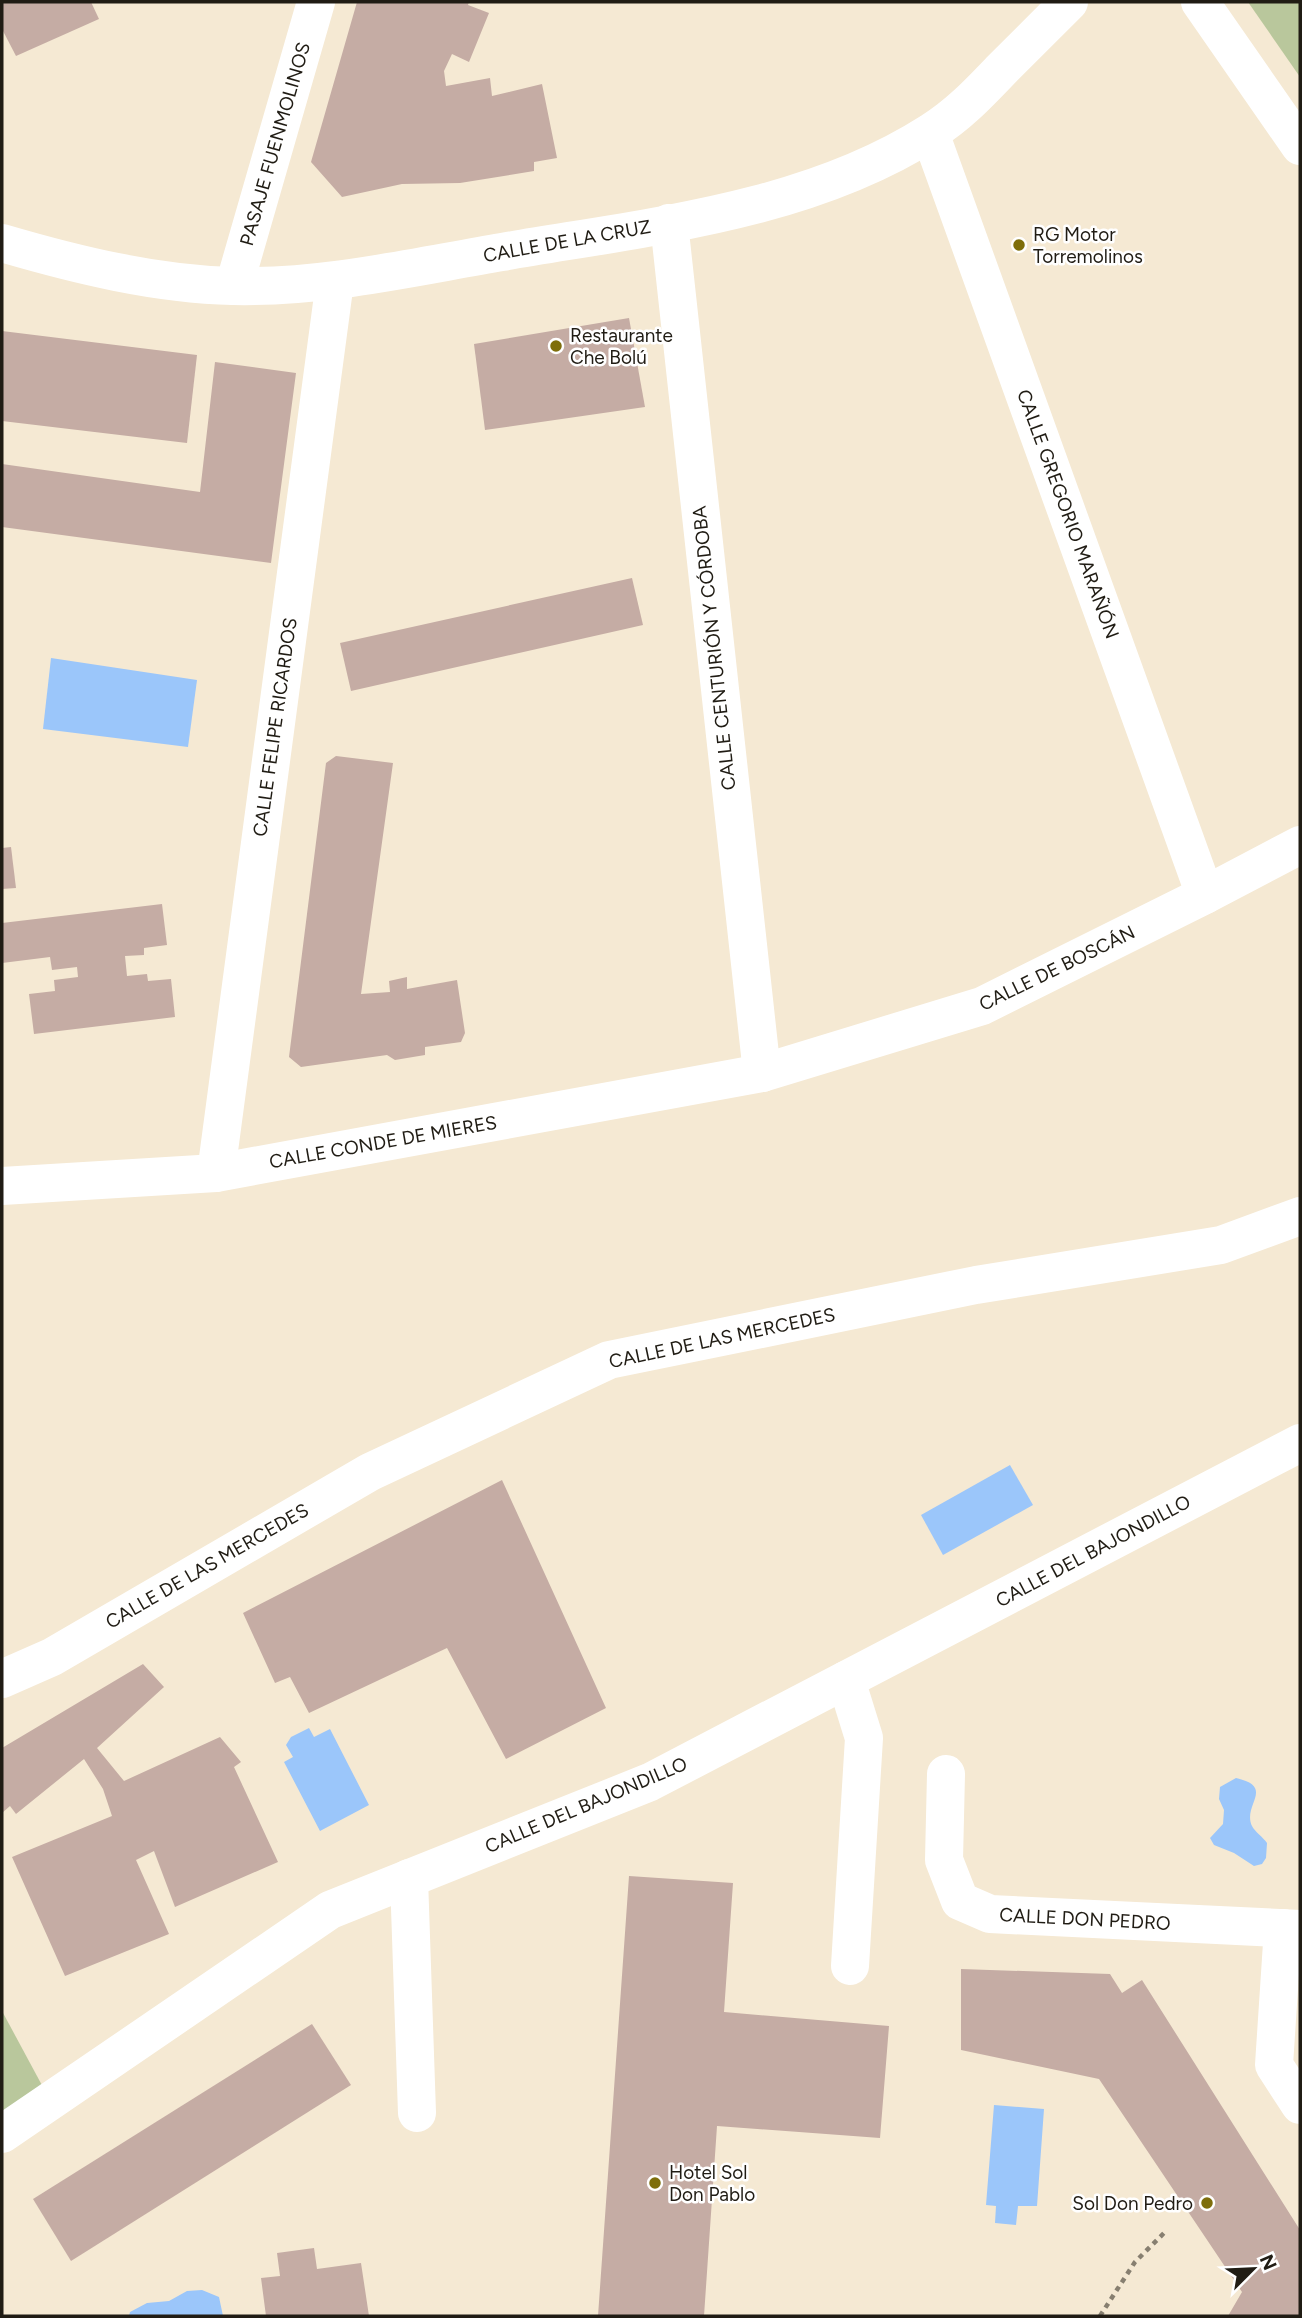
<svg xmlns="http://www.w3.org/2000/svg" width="1302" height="2318" viewBox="0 0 1302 2318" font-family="Figtree,sans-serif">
	<rect width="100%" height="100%" fill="#f5e9d3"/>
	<!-- green -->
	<g fill="#b9c79c">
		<polygon points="1248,2 1300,2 1300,77"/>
		<polygon points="2,2011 44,2089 2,2114"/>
	</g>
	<!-- water -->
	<g fill="#9bc6fa">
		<polygon points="51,658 197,680 188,747 43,729"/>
		<polygon points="1010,1465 1033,1505 943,1555 921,1515"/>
		<polygon points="309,1728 314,1737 330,1729 369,1805 320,1831 284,1762 293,1757 286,1745 291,1737"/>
		<path d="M1236,1778C1276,1787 1242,1805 1252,1826C1255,1832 1263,1837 1267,1843L1266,1858L1262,1864L1254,1866L1234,1853L1214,1845L1210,1838L1223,1824L1224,1810L1219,1799L1220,1787Z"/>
		<polygon points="994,2105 1044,2109 1037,2206 1018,2206 1016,2225 995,2223 996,2206 986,2205"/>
		<polygon points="202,2290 219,2297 223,2316 129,2316 130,2312 147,2303 169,2301 187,2291"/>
	</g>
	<!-- building -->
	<g fill="#c5aca4">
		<polygon points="2,2 91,2 99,19 16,56 2,29"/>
		<polygon points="357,2 469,2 468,5 489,13 469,62 452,54 444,71 446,86 490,78 492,96 542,84 557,158 534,162 534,171 460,183 402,184 342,197 311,162"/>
		<polygon points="629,318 645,407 485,430 474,344"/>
		<polygon points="2,331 197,355 187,443 2,421"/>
		<polygon points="215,362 296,373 271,563 2,527 2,464 200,492"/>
		<polygon points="632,578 643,625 351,691 340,643"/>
		<polygon points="336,756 393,763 361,994 390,992 389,981 407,977 407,989 457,980 465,1033 461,1042 425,1047 425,1055 395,1060 387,1055 301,1067 289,1057 326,763"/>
		<polygon points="11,847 16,888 2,889 2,848"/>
		<polygon points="162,904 167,945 144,948 144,955 125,956 127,976 147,974 148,981 171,979 175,1017 34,1034 29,994 55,991 54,980 78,977 77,967 52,970 50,957 2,963 2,923"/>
		<polygon points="502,1480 606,1708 506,1759 447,1648 309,1713 290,1677 275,1683 243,1613"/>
		<polygon points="143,1664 164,1687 97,1748 124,1781 220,1737 241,1762 234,1767 278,1862 175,1907 154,1851 136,1860 169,1934 65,1976 12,1857 112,1816 103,1789 84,1759 16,1814 10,1806 2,1813 2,1748"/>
		<polygon points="629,1876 733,1883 724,2012 889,2026 880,2138 717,2126 704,2316 598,2316"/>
		<polygon points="961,1969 1110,1974 1122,1993 1142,1980 1300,2230 1300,2316 1228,2316 1242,2292 1099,2079 961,2050"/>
		<polygon points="312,2024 351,2085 71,2261 33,2199"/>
		<polygon points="314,2248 317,2269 361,2263 369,2316 266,2316 261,2278 280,2276 277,2253"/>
	</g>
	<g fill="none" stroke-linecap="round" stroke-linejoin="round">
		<!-- path -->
		<polyline stroke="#877f70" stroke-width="4.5" stroke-dasharray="5 5" stroke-linecap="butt" points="1100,2316 1135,2262 1166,2231"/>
		<!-- minor -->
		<g stroke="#fff" stroke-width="38">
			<polyline points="1200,2 1300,146"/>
			<polyline points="930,133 1205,895"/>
			<polyline points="669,223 762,1073"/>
			<path d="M2,243C77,265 155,284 233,286C324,288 413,267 502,252C646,227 806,212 931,132C958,115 978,94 1000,71C1023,48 1046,25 1069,2"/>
			<polyline points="234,286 316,2"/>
			<polyline points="216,1173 335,281"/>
			<polyline points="2,1186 216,1173 762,1073 982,1006 1205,895 1300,845"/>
			<polyline points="2,1679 52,1657 370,1472 609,1360 976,1285 1221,1245 1300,1216"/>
			<polyline points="846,1680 864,1738 850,1966"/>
			<polyline points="946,1774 944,1860 960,1901 990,1914 1300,1929"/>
			<polyline points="409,1878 417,2113"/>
			<polyline points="1283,1928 1274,2065 1300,2105"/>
			<polyline points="2,2134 330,1910 650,1782 1300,1443"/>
		</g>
	</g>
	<!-- markers -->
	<g fill="#7e6e0b" stroke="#fff" stroke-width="2.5">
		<circle cx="1019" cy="245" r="7"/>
		<circle cx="556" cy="346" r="7"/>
		<circle cx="655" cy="2183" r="7"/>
		<circle cx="1207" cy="2203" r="7"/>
	</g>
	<g text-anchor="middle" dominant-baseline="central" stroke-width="5" stroke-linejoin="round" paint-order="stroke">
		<!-- street labels -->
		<g font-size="19" fill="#201c14" stroke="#fff">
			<text transform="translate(275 144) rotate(-74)">PASAJE FUENMOLINOS</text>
			<text transform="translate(567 241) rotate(-10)">CALLE DE LA CRUZ</text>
			<text transform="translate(1068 514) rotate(70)">CALLE GREGORIO MARAÑÓN</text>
			<text transform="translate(714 648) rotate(-96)">CALLE CENTURIÓN Y CÓRDOBA</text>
			<text transform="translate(275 727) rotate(-82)">CALLE FELIPE RICARDOS</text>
			<text transform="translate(1057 968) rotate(-26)">CALLE DE BOSCÁN</text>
			<text transform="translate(383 1142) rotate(-10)">CALLE CONDE DE MIERES</text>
			<text transform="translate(722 1338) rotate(-12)">CALLE DE LAS MERCEDES</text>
			<text transform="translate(1093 1551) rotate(-28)">CALLE DEL BAJONDILLO</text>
			<text transform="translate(207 1566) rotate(-30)">CALLE DE LAS MERCEDES</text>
			<text transform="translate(586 1805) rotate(-23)">CALLE DEL BAJONDILLO</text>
			<text transform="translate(1085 1919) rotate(3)">CALLE DON PEDRO</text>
		</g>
		<!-- poi labels -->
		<g font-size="19" fill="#201c14" stroke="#fff" text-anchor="start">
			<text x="1033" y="234">RG Motor<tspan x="1033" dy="22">Torremolinos</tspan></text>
			<text x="570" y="335">Restaurante<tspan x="570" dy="22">Che Bolú</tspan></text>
			<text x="669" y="2172">Hotel Sol<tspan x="669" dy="22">Don Pablo</tspan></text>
			<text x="1193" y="2203" text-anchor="end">Sol Don Pedro</text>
		</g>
	</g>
	<!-- border -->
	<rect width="1302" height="2318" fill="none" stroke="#201c14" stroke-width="7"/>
	<!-- north arrow -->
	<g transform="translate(1253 2269) rotate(66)" stroke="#ffffff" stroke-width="5" paint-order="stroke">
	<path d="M0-5L12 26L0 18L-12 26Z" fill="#201c14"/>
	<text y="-10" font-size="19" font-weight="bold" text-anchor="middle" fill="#201c14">N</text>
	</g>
</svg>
